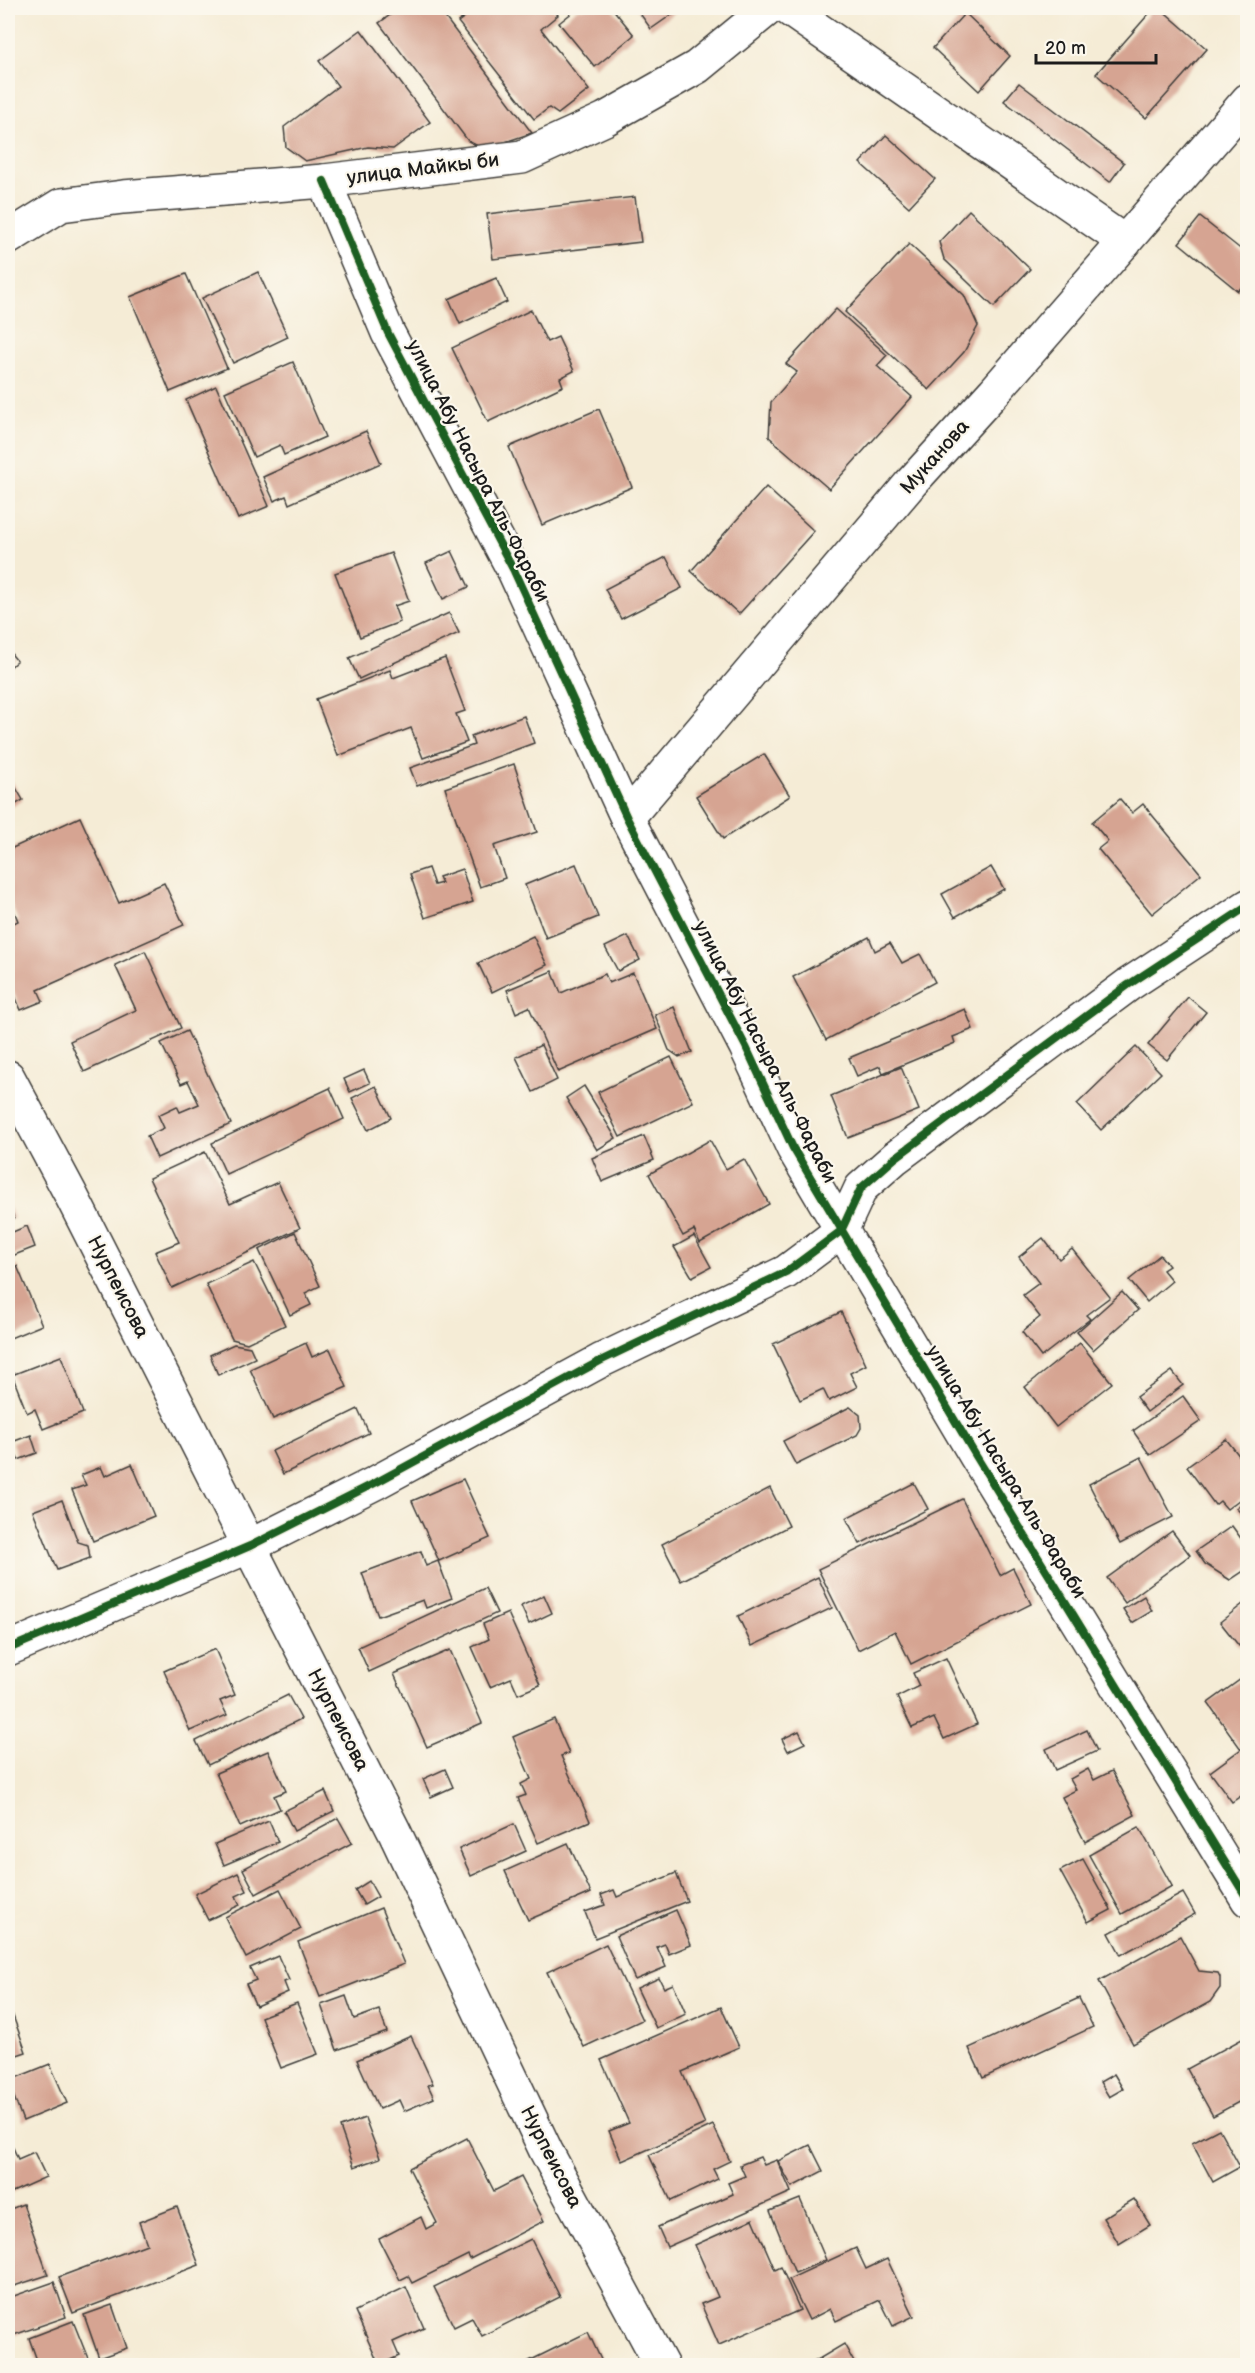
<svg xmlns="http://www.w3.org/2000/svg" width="1255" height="2373" viewBox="0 0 1255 2373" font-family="'Balsamiq Sans',sans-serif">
	<rect width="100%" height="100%" fill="#fbf7ec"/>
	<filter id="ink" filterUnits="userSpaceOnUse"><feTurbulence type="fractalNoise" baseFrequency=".0167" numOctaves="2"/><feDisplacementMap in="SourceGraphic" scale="12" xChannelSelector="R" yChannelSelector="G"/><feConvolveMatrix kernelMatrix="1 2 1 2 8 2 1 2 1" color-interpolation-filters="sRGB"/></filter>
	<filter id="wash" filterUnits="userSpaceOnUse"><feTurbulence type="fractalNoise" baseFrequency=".008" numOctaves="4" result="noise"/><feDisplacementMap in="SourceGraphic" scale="24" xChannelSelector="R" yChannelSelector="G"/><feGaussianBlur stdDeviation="1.35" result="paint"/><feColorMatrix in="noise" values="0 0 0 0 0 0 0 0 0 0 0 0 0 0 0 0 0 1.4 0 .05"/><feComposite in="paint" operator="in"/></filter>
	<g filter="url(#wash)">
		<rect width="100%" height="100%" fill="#f5ecd6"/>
		<g id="blocks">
			<!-- building -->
			<g fill="#d6a492">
				<polygon points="400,8 438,8 532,133 484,149 468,141 379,23"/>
				<polygon points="477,8 552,8 558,15 541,29 589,90 558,114 549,108 534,119 458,22"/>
				<polygon points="578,8 612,8 634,35 595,67 559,23"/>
				<polygon points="636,8 681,8 651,29"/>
				<polygon points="1154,8 1160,8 1207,49 1146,118 1096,74"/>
				<polygon points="965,13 1010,56 979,91 933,48"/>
				<polygon points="361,30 430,122 393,149 368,147 305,161 286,147 284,127 338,86 319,61"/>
				<polygon points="1019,83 1124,163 1110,182 1004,101"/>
				<polygon points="886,135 935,179 909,207 860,163"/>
				<polygon points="635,197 641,242 493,259 487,214"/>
				<polygon points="969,210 1030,269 994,307 944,259 939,242"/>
				<polygon points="1200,217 1248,255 1248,280 1238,291 1179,243"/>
				<polygon points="909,244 964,295 978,326 964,352 929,390 845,312"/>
				<polygon points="258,272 288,337 233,363 202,298"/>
				<polygon points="186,274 227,368 170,392 130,297"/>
				<polygon points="496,278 507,302 460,324 449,299"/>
				<polygon points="836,309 887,355 877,366 912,397 829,489 769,437 771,402 797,372 786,364"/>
				<polygon points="531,310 547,342 558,337 574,371 560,378 563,386 488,422 452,348"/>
				<polygon points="293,362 325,437 284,455 280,445 254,457 225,392"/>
				<polygon points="216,386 269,506 238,519 186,400"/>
				<polygon points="599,409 632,487 542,525 509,447"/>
				<polygon points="366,431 381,463 289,504 286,496 274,501 263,477"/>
				<polygon points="766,487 814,531 739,614 691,571"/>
				<polygon points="452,551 469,587 443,599 426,563"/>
				<polygon points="391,553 409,601 394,606 400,622 360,637 335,573"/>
				<polygon points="666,557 682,588 621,619 605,589"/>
				<polygon points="449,613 459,633 359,679 349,658"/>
				<polygon points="8,650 17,661 8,669"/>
				<polygon points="445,658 465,711 456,714 467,742 423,758 411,728 338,756 316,699 390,670 393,678"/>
				<polygon points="524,716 534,743 417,786 410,768 474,745 471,736"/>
				<polygon points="764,754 790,796 723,839 696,796"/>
				<polygon points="514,764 537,832 494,846 505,878 480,887 445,788"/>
				<polygon points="8,774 23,800 8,809"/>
				<polygon points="1120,799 1132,813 1143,804 1201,874 1152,914 1098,849 1108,841 1092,822"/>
				<polygon points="80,817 119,903 164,883 184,925 38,990 43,1001 21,1010 8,980 8,926 18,921 8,896 8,850"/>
				<polygon points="576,864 598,917 546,938 525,885"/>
				<polygon points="991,867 1004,889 955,917 942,894"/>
				<polygon points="428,868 434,885 442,883 439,877 462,869 473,902 425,918 410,874"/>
				<polygon points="533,936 547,965 492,992 478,963"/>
				<polygon points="628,936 640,960 618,971 605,947"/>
				<polygon points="869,937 875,951 890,943 902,963 920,954 935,982 826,1040 793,977"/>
				<polygon points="145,951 181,1028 84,1072 70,1041 136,1010 115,965"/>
				<polygon points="552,971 561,993 605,974 609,983 633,973 657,1029 558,1072 529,1007 516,1013 507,990"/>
				<polygon points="1188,997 1206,1012 1167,1060 1148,1045"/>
				<polygon points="674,1007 692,1052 679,1057 669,1050 655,1015"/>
				<polygon points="965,1009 973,1029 953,1037 955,1043 883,1073 880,1066 857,1076 849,1058"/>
				<polygon points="187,1031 231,1124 157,1158 147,1136 164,1128 158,1115 177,1106 180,1112 199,1104 188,1081 181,1084 161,1043"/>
				<polygon points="541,1045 557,1080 533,1092 516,1057"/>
				<polygon points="1136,1047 1161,1073 1101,1130 1077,1104"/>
				<polygon points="671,1057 693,1102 620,1137 598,1092"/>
				<polygon points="901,1067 919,1110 848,1138 831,1096"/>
				<polygon points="364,1070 370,1083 350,1092 344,1079"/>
				<polygon points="376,1086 391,1118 368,1130 352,1098"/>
				<polygon points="584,1086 616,1138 597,1150 566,1098"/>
				<polygon points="330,1088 344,1119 226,1174 212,1143"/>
				<polygon points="644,1136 654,1160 602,1182 592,1158"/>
				<polygon points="710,1140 726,1169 744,1159 769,1204 700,1243 694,1230 683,1236 649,1174"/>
				<polygon points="205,1152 230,1204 278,1182 300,1228 172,1288 155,1252 179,1242 149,1178"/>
				<polygon points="8,1203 14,1218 8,1221"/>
				<polygon points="27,1226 35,1247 12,1256 8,1246 8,1234"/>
				<polygon points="295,1232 320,1286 305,1293 311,1305 290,1315 259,1250"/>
				<polygon points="694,1236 711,1267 692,1277 674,1247"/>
				<polygon points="1043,1238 1059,1259 1072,1249 1110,1297 1086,1315 1090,1319 1041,1357 1022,1332 1040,1317 1023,1295 1039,1283 1019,1257"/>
				<polygon points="1160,1255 1169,1266 1163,1270 1172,1281 1147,1302 1129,1280"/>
				<polygon points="254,1262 285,1325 247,1343 232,1339 206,1284"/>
				<polygon points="17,1266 42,1325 8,1339 8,1269"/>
				<polygon points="1122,1292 1138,1310 1093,1350 1077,1332"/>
				<polygon points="841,1312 866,1365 850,1373 857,1387 829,1401 823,1389 800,1400 773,1344"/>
				<polygon points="306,1343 312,1357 330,1349 347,1387 273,1419 250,1369"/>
				<polygon points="1080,1343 1112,1383 1056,1427 1025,1387"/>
				<polygon points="234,1344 250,1347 255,1358 218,1375 210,1355"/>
				<polygon points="61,1356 83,1413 43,1429 35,1409 27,1413 12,1375"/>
				<polygon points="1172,1371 1183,1385 1147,1412 1136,1397"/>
				<polygon points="1183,1396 1201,1421 1150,1455 1133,1431"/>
				<polygon points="850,1407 860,1415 861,1428 857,1435 796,1465 783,1441"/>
				<polygon points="358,1409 369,1433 283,1474 272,1451"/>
				<polygon points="31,1435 37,1453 18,1460 12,1442"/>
				<polygon points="1226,1439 1248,1467 1248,1493 1227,1509 1220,1501 1215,1505 1187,1467"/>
				<polygon points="1141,1457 1173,1517 1120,1544 1089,1484"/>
				<polygon points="132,1464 154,1516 93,1541 72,1490 86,1485 81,1475 101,1467 105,1476"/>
				<polygon points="463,1479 490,1538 439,1561 412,1501"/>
				<polygon points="914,1483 928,1509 860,1544 846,1518"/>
				<polygon points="770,1488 789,1526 681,1581 662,1544"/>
				<polygon points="1248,1498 1248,1520 1236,1508"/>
				<polygon points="962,1499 1000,1575 1013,1568 1031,1604 911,1664 895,1631 858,1650 818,1569"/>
				<polygon points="62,1500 78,1542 88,1545 90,1558 57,1570 33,1511"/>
				<polygon points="1232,1526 1248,1548 1248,1568 1230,1580 1205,1564 1196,1551"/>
				<polygon points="1172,1531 1190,1555 1125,1603 1107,1578"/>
				<polygon points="421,1551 426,1566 438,1561 452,1598 426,1608 423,1600 378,1616 362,1573"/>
				<polygon points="818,1577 832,1608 752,1646 738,1616"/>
				<polygon points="485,1588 497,1613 369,1672 358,1647"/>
				<polygon points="544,1595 552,1613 529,1624 521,1606"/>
				<polygon points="1144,1596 1152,1611 1132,1623 1123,1609"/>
				<polygon points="1248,1600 1248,1639 1239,1646 1220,1622"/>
				<polygon points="508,1613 540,1685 518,1694 511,1678 490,1687 472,1647 489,1639 483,1624"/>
				<polygon points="215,1649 235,1695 220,1701 227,1715 190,1731 164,1671"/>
				<polygon points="450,1650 482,1723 427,1747 394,1674"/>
				<polygon points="946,1658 977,1724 944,1739 934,1718 912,1728 897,1697 919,1686 913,1673"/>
				<polygon points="1248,1674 1248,1791 1232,1802 1210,1772 1241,1749 1208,1703"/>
				<polygon points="288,1695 301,1719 208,1765 196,1741"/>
				<polygon points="554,1719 569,1753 561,1756 590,1821 538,1843 518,1798 526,1795 521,1784 531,1779 513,1737"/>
				<polygon points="1087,1730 1097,1751 1055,1770 1046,1749"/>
				<polygon points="799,1731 805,1743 788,1751 782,1739"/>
				<polygon points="268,1751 286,1791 274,1796 280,1809 240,1827 216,1773"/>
				<polygon points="445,1769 453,1787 431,1797 423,1779"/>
				<polygon points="1088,1769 1094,1780 1112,1771 1135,1815 1085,1842 1062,1797 1076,1790 1070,1779"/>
				<polygon points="325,1791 334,1811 294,1831 284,1811"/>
				<polygon points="338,1818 352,1843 256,1894 243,1869"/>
				<polygon points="269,1821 278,1842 224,1865 215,1844"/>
				<polygon points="514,1824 526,1851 471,1876 459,1849"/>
				<polygon points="1139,1827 1172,1886 1122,1914 1089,1855"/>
				<polygon points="568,1843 591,1893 528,1920 505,1871"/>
				<polygon points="1083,1859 1111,1910 1088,1922 1060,1871"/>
				<polygon points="238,1873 247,1891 236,1896 240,1905 208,1920 195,1894"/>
				<polygon points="676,1873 687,1901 595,1938 585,1912 605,1905 601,1895 614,1890 617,1897"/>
				<polygon points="369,1881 378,1897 364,1905 355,1890"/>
				<polygon points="280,1889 301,1929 246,1958 225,1917"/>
				<polygon points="1183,1893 1195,1914 1121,1955 1109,1933"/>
				<polygon points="381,1908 404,1964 320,1997 298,1942"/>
				<polygon points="676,1910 691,1945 669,1954 665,1944 657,1947 666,1967 635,1980 616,1936"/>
				<polygon points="1180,1936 1199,1971 1218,1973 1220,1977 1220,1988 1210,2002 1133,2044 1099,1981"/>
				<polygon points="606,1944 642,2020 584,2047 547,1972"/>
				<polygon points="278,1956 289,1980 284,1982 288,1992 256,2006 246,1984 256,1980 250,1968"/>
				<polygon points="659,1978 664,1988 673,1984 686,2014 656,2028 637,1988"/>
				<polygon points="346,1996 354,2019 379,2010 387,2032 337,2050 321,2005"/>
				<polygon points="1079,1998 1093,2027 983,2078 969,2048"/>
				<polygon points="8,2002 26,2052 8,2058"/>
				<polygon points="297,2003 318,2054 281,2068 261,2017"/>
				<polygon points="721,2007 739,2047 682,2072 705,2124 622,2161 609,2131 629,2123 601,2060"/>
				<polygon points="411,2036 433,2084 428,2085 434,2098 404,2111 399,2100 379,2109 357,2060"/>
				<polygon points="1242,2039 1248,2049 1248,2097 1213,2116 1187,2069"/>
				<polygon points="50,2064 67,2103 23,2121 8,2081"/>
				<polygon points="1114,2074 1123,2089 1109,2097 1100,2082"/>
				<polygon points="365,2118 380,2158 354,2167 340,2127"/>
				<polygon points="713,2125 730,2161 713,2169 718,2179 671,2201 649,2155"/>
				<polygon points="1219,2129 1240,2167 1213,2182 1192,2143"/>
				<polygon points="8,2136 18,2159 34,2152 46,2177 8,2194"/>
				<polygon points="467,2138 494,2191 521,2177 544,2221 470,2259 468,2255 412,2283 408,2276 400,2280 379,2239 421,2217 426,2229 437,2223 409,2168"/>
				<polygon points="810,2145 823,2171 792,2187 778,2161"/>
				<polygon points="760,2157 764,2165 777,2160 791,2192 667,2247 658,2227 733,2194 728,2183 745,2176 740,2165"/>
				<polygon points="800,2199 826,2260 795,2273 770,2211"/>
				<polygon points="1134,2199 1150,2225 1119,2244 1103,2218"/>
				<polygon points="23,2204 48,2275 8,2288 8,2210"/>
				<polygon points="177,2207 199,2265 73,2313 59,2277 147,2244 139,2222"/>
				<polygon points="753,2219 775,2270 781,2267 800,2310 719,2345 701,2304 718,2297 695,2245"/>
				<polygon points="531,2239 560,2297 482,2336 472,2318 454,2327 434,2287"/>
				<polygon points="856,2248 866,2269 887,2259 914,2316 893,2326 880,2300 836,2321 830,2309 809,2320 789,2279"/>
				<polygon points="54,2282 66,2317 8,2337 8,2298"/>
				<polygon points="406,2287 424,2328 393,2342 399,2356 379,2365 355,2311"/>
				<polygon points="112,2305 127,2348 99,2358 84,2315"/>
				<polygon points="73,2321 91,2366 39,2366 29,2338"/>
				<polygon points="588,2332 604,2366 519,2366"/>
				<polygon points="844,2344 856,2366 807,2366"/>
			</g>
		</g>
	</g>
	<g filter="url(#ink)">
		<use href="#blocks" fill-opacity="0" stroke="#3d3b38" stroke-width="1.5"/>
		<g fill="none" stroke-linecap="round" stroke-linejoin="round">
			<!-- minor casing -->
			<g stroke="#3d3b38" stroke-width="36">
				<g id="minor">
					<polyline points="787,8 1125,242"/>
					<polyline points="324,181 388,333 514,571 627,818 746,1047 793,1148 976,1456 1248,1900"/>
					<polyline points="8,238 61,205 123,197 324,181 522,157 605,119 697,67 769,8"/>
					<polyline points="627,818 911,483 994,392 1248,100"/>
					<polyline points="8,1077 70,1193 394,1831 546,2151 662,2366"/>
					<polyline points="8,1649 250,1546 377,1482 600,1361 786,1272 841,1231 861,1188 895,1158 1128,985 1248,906"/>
				</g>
			</g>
			<!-- minor -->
			<use href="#minor" stroke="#fff" stroke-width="33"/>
			<!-- cycleway casing -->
			<g stroke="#fbf7ec" stroke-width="11">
				<g id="cycleway">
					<polyline points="324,181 388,333 514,571 627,818 746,1047 793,1148 976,1456 1248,1900"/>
					<polyline points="8,1649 250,1546 377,1482 600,1361 786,1272 841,1231 861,1188 895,1158 1128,985 1248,906"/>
				</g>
			</g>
			<!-- cycleway -->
			<use href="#cycleway" stroke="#1b5e20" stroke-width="8"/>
		</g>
	</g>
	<g text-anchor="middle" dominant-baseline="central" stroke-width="4.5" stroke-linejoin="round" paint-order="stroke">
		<!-- street labels -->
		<g font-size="20" fill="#1c1c1c" stroke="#fbf7ec">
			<text transform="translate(423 169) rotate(-7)">улица Майкы би</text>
			<text transform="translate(935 457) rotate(-48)">Муканова</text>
			<text transform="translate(478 471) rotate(63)">улица Абу Насыра Аль-Фараби</text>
			<text transform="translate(765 1052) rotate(63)">улица Абу Насыра Аль-Фараби</text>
			<text transform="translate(118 1287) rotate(63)">Нурпеисова</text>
			<text transform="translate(1006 1472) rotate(59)">улица Абу Насыра Аль-Фараби</text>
			<text transform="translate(338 1720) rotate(63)">Нурпеисова</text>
			<text transform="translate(551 2157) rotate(63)">Нурпеисова</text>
		</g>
	</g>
	<!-- margin -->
	<rect width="1255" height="2373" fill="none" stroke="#fbf7ec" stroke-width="30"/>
	<!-- scale -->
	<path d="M1036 54v9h120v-9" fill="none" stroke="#1c1c1c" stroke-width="3"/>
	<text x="1045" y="54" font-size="18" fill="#1c1c1c" stroke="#fbf7ec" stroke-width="4.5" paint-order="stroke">20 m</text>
</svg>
